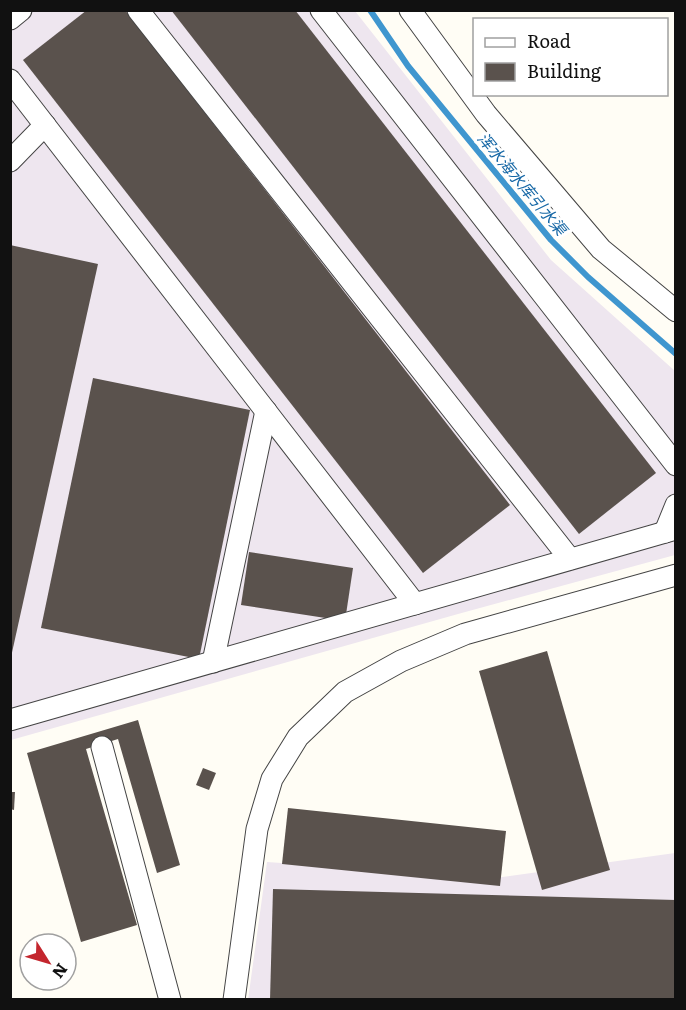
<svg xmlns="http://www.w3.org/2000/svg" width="686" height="1010" viewBox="0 0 686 1010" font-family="Literata,'Noto Sans SC',serif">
	<rect width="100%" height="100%" fill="#fffdf5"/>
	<!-- industrial -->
	<g fill="#eee6ef">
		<polygon points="11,11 355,11 551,260 675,371 675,555 458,614 11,740"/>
		<polygon points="675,853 675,999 248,1000 267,862 495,878"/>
	</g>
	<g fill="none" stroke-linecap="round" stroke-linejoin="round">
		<!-- stream -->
		<polyline stroke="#3f96cf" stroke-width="6" points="370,10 408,66 551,240 588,277 676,354"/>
	</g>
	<!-- building -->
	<g fill="#5a524d">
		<polygon points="87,10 125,10 510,505 423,573 23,60"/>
		<polygon points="171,10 295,10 656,473 579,534"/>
		<polygon points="10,245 98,264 11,657 10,656"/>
		<polygon points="93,378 250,410 199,659 41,628"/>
		<polygon points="249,552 353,568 345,621 241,605"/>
		<polygon points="547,651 610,870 542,890 479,671"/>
		<polygon points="138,720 180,865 157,873 118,739 86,749 137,925 81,942 27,753"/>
		<polygon points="203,768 216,773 209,790 196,785"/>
		<polygon points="10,792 15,792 14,810 10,809"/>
		<polygon points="288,808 506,831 500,886 282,864"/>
		<polygon points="273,889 676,900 676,1000 270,1000"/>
	</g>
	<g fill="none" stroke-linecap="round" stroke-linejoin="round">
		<!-- minor casing -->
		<g stroke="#444" stroke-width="23">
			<g id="minor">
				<polyline points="138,10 570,559"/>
				<polyline points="321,10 676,465"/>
				<polyline points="410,10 486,114 601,249 676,311"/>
				<polyline points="10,19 21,10"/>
				<polyline points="10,80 415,604"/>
				<polyline points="10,161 45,125"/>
				<polyline points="665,532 676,505"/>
				<polyline points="213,662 266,411"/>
				<polyline points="10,720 676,529"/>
				<polyline points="102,747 170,1000"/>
				<polyline points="234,1000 257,829 272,779 298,737 345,692 401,661 465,634 676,575"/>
			</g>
		</g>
		<!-- minor -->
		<use href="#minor" stroke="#fff" stroke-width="21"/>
	</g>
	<g text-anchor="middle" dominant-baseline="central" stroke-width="6" stroke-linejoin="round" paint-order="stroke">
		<!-- water labels -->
		<g font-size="16" font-style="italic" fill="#1768a6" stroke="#fff">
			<text transform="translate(523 183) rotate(50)">浑水海水库引水渠</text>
		</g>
	</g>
	<!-- border -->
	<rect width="686" height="1010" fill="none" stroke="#111111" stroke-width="24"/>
	<!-- legend -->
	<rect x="473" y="18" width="195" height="78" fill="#ffffff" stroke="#a0a0a0" stroke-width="1.5"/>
	<rect x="485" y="38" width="30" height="9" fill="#ffffff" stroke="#a0a0a0" stroke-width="1.5"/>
	<text x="527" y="48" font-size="18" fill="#111111">Road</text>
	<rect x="485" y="63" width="30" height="18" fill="#5a524d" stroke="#a0a0a0" stroke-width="1.5"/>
	<text x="527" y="78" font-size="18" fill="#111111">Building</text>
	<!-- north arrow -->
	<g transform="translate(48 962) rotate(127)"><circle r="28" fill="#ffffff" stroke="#a0a0a0" stroke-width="1.5"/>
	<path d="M0-4.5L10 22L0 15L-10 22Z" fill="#c4262e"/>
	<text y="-9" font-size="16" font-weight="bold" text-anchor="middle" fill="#111111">N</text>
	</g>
</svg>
